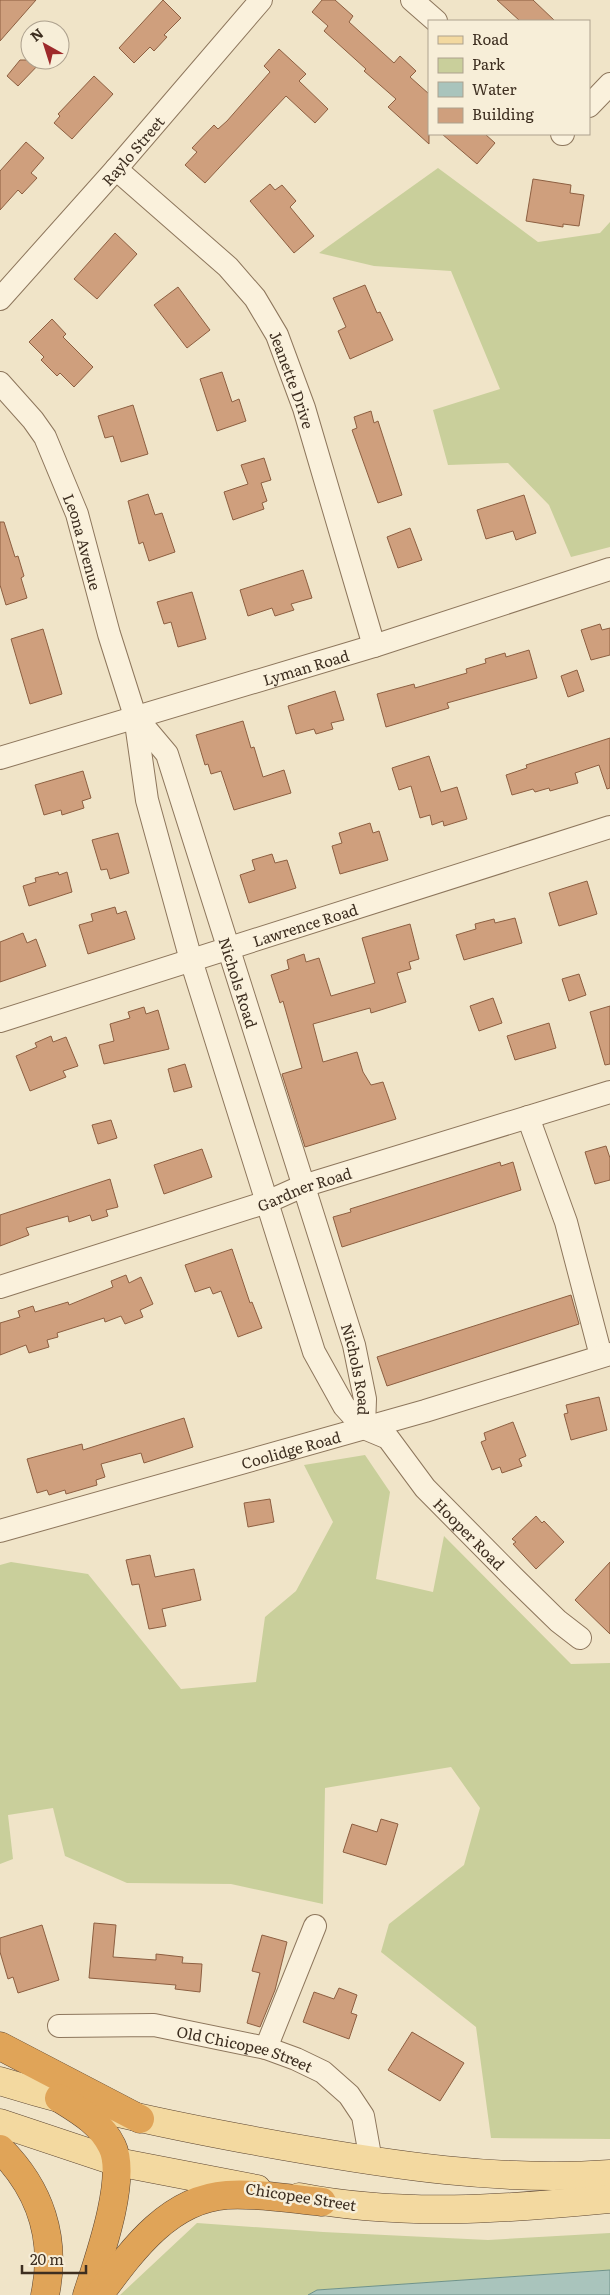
<svg xmlns="http://www.w3.org/2000/svg" width="610" height="2295" viewBox="0 0 610 2295" font-family="Literata,serif">
	<rect width="100%" height="100%" fill="#f0e4c8"/>
	<!-- green -->
	<g fill="#c9cf9b">
		<polygon points="438,168 538,242 600,233 610,222 610,547 571,557 549,505 508,463 448,465 433,410 500,389 451,271 374,266 319,253"/>
		<polygon points="365,1455 390,1492 376,1579 433,1592 444,1536 571,1664 610,1663 610,2139 491,2138 476,2027 381,1952 389,1924 464,1865 480,1808 451,1767 325,1788 323,1904 231,1884 127,1883 65,1856 53,1808 8,1815 13,1859 0,1864 0,1565 11,1562 88,1574 181,1689 256,1682 265,1617 296,1591 333,1522 304,1465"/>
		<polygon points="197,2223 323,2232 488,2240 610,2233 610,2270 317,2290 308,2295 120,2295"/>
	</g>
	<!-- water -->
	<polygon fill="#a9c4bc" stroke="#6f938a" points="610,2270 610,2295 308,2295 317,2290"/>
	<!-- building -->
	<g fill="#cf9f7d" stroke="#8d5f41">
		<polygon points="0,0 36,0 0,41"/>
		<polygon points="163,0 181,18 164,35 167,37 154,51 150,47 134,63 119,48"/>
		<polygon points="322,0 335,0 353,16 349,22 394,63 400,56 416,71 410,77 429,94 429,144 388,107 396,99 364,71 366,69 324,31 328,26 312,12"/>
		<polygon points="497,0 533,0 555,21 520,21"/>
		<polygon points="279,49 306,74 299,81 328,109 315,123 286,96 205,183 185,165 197,152 192,148 214,125 218,129 227,121 270,72 264,66"/>
		<polygon points="20,60 43,60 18,86 7,76"/>
		<polygon points="94,76 113,94 72,139 54,123 60,116 58,114"/>
		<polygon points="442,134 485,134 495,143 477,164"/>
		<polygon points="26,142 44,158 31,173 37,178 22,194 18,190 0,210 0,171"/>
		<polygon points="533,179 571,185 570,193 584,195 579,226 563,224 563,227 526,221"/>
		<polygon points="270,184 275,190 282,185 296,201 290,207 314,236 294,253 250,201"/>
		<polygon points="115,233 137,254 97,299 74,279"/>
		<polygon points="365,285 377,313 380,312 393,340 350,359 338,331 346,327 333,298"/>
		<polygon points="178,287 210,330 187,348 154,305"/>
		<polygon points="52,319 66,334 63,337 93,367 74,387 60,373 57,376 41,360 44,357 29,342"/>
		<polygon points="222,372 232,402 239,399 246,421 217,431 200,379"/>
		<polygon points="133,405 148,454 121,462 113,436 105,438 98,416"/>
		<polygon points="371,411 374,423 378,421 402,495 378,503 352,430 357,428 354,417"/>
		<polygon points="264,458 271,480 261,483 267,501 262,503 264,509 233,520 224,492 248,484 241,465"/>
		<polygon points="148,494 155,515 162,513 175,552 149,561 143,542 139,544 128,501"/>
		<polygon points="524,495 536,533 516,540 513,531 486,539 477,510"/>
		<polygon points="0,522 4,522 15,557 18,556 24,576 21,578 27,598 6,605 0,585"/>
		<polygon points="410,528 422,560 398,568 387,537"/>
		<polygon points="303,570 312,598 291,604 294,610 275,616 272,608 248,616 240,590"/>
		<polygon points="192,592 206,639 178,647 171,622 164,624 157,602"/>
		<polygon points="600,624 602,630 610,628 610,655 591,660 581,630"/>
		<polygon points="43,629 62,694 30,704 11,639"/>
		<polygon points="529,650 537,678 447,703 449,708 386,727 377,694 414,684 415,688 467,673 466,669 486,663 485,659 505,653 506,657"/>
		<polygon points="577,670 584,691 568,697 561,676"/>
		<polygon points="335,691 344,720 331,723 333,729 316,734 314,729 296,734 288,706"/>
		<polygon points="243,721 251,748 254,747 263,777 284,770 291,793 234,810 221,771 211,774 208,764 205,765 196,735"/>
		<polygon points="610,738 610,788 607,789 599,765 575,773 578,783 550,791 549,788 535,792 533,789 512,795 506,775 527,768 526,765"/>
		<polygon points="429,756 441,792 457,787 467,819 444,826 443,821 432,825 430,815 420,818 411,786 399,790 392,768"/>
		<polygon points="83,771 91,798 82,801 84,808 62,815 61,810 44,815 35,785"/>
		<polygon points="370,823 373,833 379,831 388,860 340,874 332,846 342,843 339,833"/>
		<polygon points="118,833 129,873 110,879 107,869 101,870 92,840"/>
		<polygon points="272,854 275,863 287,860 296,888 249,903 240,875 255,870 252,860"/>
		<polygon points="58,872 59,875 67,872 72,892 29,906 23,886 36,882 35,878"/>
		<polygon points="587,881 597,914 559,926 549,893"/>
		<polygon points="115,907 117,914 126,911 135,939 88,954 79,925 93,921 91,914"/>
		<polygon points="515,918 522,943 464,960 456,935 476,929 475,924 494,919 495,923"/>
		<polygon points="410,924 419,959 409,962 411,969 397,973 406,1002 371,1013 370,1008 313,1024 323,1062 357,1052 363,1072 371,1085 383,1082 396,1119 305,1147 282,1074 302,1068 283,1001 280,1003 271,975 289,969 287,960 304,954 306,962 319,958 331,996 375,983 362,938"/>
		<polygon points="23,933 27,943 36,939 46,966 0,982 0,942"/>
		<polygon points="579,974 586,995 569,1001 562,979"/>
		<polygon points="493,998 502,1023 479,1031 470,1006"/>
		<polygon points="610,1006 610,1064 605,1065 590,1012"/>
		<polygon points="144,1007 146,1014 158,1010 169,1049 104,1064 99,1045 114,1041 110,1024 130,1018 128,1012"/>
		<polygon points="549,1023 556,1048 515,1060 507,1036"/>
		<polygon points="51,1036 53,1042 66,1037 78,1066 63,1071 66,1077 30,1091 16,1056 37,1047 35,1043"/>
		<polygon points="185,1064 192,1087 174,1092 168,1069"/>
		<polygon points="111,1120 117,1138 98,1144 92,1125"/>
		<polygon points="606,1146 610,1158 610,1180 595,1184 585,1152"/>
		<polygon points="202,1149 212,1177 164,1194 154,1165"/>
		<polygon points="500,1162 501,1166 513,1162 521,1190 342,1247 333,1217 351,1212 350,1209"/>
		<polygon points="110,1179 118,1207 106,1210 108,1216 92,1221 90,1215 69,1222 68,1216 26,1228 29,1235 0,1246 0,1215"/>
		<polygon points="232,1249 250,1303 252,1302 262,1328 238,1337 221,1291 213,1294 210,1287 195,1292 185,1265"/>
		<polygon points="126,1275 129,1283 141,1277 153,1304 140,1310 143,1317 125,1324 121,1316 105,1322 104,1318 57,1333 58,1337 47,1340 49,1347 29,1353 26,1345 0,1355 0,1323 20,1317 18,1311 33,1306 35,1312 68,1302 69,1305 113,1287 111,1281"/>
		<polygon points="571,1295 579,1324 387,1386 377,1357"/>
		<polygon points="599,1397 607,1430 571,1440 564,1414 568,1413 566,1405"/>
		<polygon points="184,1418 193,1447 144,1463 141,1453 101,1464 105,1477 96,1480 97,1485 66,1494 65,1490 49,1495 47,1490 37,1493 27,1459 82,1444 83,1450"/>
		<polygon points="513,1422 526,1456 519,1459 522,1466 502,1473 500,1467 492,1470 481,1442 486,1440 484,1433"/>
		<polygon points="270,1499 274,1522 248,1527 244,1503"/>
		<polygon points="536,1516 542,1523 544,1521 564,1542 536,1569 513,1544 516,1542 512,1539"/>
		<polygon points="150,1555 155,1577 194,1569 201,1600 162,1609 166,1626 149,1629 139,1584 132,1585 126,1560"/>
		<polygon points="610,1562 610,1634 575,1600"/>
		<polygon points="381,1819 398,1824 386,1865 343,1852 352,1824 377,1832"/>
		<polygon points="94,1923 116,1925 113,1957 156,1960 156,1954 183,1957 182,1963 202,1964 200,1992 175,1989 176,1985 89,1978"/>
		<polygon points="42,1925 59,1980 18,1993 13,1977 8,1979 0,1952 0,1938"/>
		<polygon points="262,1935 287,1942 275,1990 260,2027 247,2023 260,1973 252,1971"/>
		<polygon points="339,1988 357,1995 351,2013 357,2015 349,2039 303,2022 314,1992 334,1999"/>
		<polygon points="412,2032 464,2063 440,2101 388,2070"/>
	</g>
	<g fill="none" stroke-linecap="round" stroke-linejoin="round">
		<!-- minor casing -->
		<g stroke="#8d765c" stroke-width="24">
			<g id="minor">
				<polyline points="412,0 436,21"/>
				<polyline points="589,106 610,84"/>
				<polyline points="562,134 563,134"/>
				<path id="s1" d="M116,169L228,267L255,298L277,335L304,408L374,646"/>
				<path id="s2" d="M0,299L116,169L261,0"/>
				<path id="s3" d="M0,383L33,420L45,437L77,514L109,634L135,716L147,800L191,960L314,1352L344,1406L364,1428L388,1438L425,1488L513,1577L558,1621L580,1638"/>
				<path id="s4" d="M135,716L167,754L354,1345L365,1399L364,1428"/>
				<path id="s5" d="M0,758L374,646L610,569"/>
				<path id="s6" d="M0,1021L610,827"/>
				<polyline points="528,1117 566,1222 601,1356"/>
				<path id="s7" d="M0,1287L267,1202L303,1186L610,1092"/>
				<path id="s8" d="M0,1531L425,1411L610,1354"/>
				<path id="s9" d="M59,2026L154,2025L266,2048L296,2059L323,2072L349,2095L363,2116L371,2161"/>
				<polyline points="266,2048 315,1926"/>
			</g>
		</g>
		<!-- major casing -->
		<g stroke="#5b4430" stroke-width="29">
			<g id="major">
				<path d="M0,2081C93,2110 188,2129 283,2146C391,2165 500,2182 610,2174"/>
				<polyline points="0,2123 117,2162 257,2189"/>
				<path d="M299,2197C402,2217 507,2209 610,2199"/>
			</g>
		</g>
		<!-- highway casing -->
		<g stroke="#5b4430" stroke-width="29">
			<g id="highway">
				<polyline points="0,2046 140,2119"/>
				<path d="M59,2098C80,2111 101,2123 112,2146C128,2178 98,2261 87,2295"/>
				<path d="M0,2149C40,2189 57,2238 45,2295"/>
				<path d="M99,2295C131,2252 168,2199 227,2195C258,2193 291,2199 322,2202"/>
			</g>
		</g>
		<!-- minor -->
		<use href="#minor" stroke="#faf1dc" stroke-width="22"/>
		<!-- major -->
		<use href="#major" stroke="#f3d9a0" stroke-width="28"/>
		<!-- highway -->
		<use href="#highway" stroke="#e0a458" stroke-width="28"/>
	</g>
	<g text-anchor="middle" dominant-baseline="central" stroke-width="5" stroke-linejoin="round" paint-order="stroke">
		<!-- street labels -->
		<g font-size="15" fill="#3d2e20" stroke="#f7eed8">
			<text stroke="none"><textPath href="#s2" startOffset="199">Raylo Street</textPath></text>
			<text stroke="none"><textPath href="#s1" startOffset="280">Jeanette Drive</textPath></text>
			<text stroke="none"><textPath href="#s3" startOffset="182">Leona Avenue</textPath></text>
			<text stroke="none"><textPath href="#s5" startOffset="319">Lyman Road</textPath></text>
			<text stroke="none"><textPath href="#s6" startOffset="320">Lawrence Road</textPath></text>
			<text stroke="none"><textPath href="#s4" startOffset="289">Nichols Road</textPath></text>
			<text stroke="none"><textPath href="#s7" startOffset="320">Gardner Road</textPath></text>
			<text stroke="none"><textPath href="#s4" startOffset="694">Nichols Road</textPath></text>
			<text stroke="none"><textPath href="#s8" startOffset="302">Coolidge Road</textPath></text>
			<text stroke="none"><textPath href="#s3" startOffset="1269">Hooper Road</textPath></text>
			<text stroke="none"><textPath href="#s9" startOffset="189">Old Chicopee Street</textPath></text>
			<text transform="translate(301 2196) rotate(9)">Chicopee Street</text>
		</g>
	</g>
	<!-- legend -->
	<rect x="428" y="20" width="162" height="115" fill="#f7eed8" stroke="#ada18e"/>
	<rect x="438" y="36" width="25" height="8" fill="#f3d9a0" stroke="#ada18e"/>
	<text x="472" y="45" font-size="15" fill="#3d2e20">Road</text>
	<rect x="438" y="58" width="25" height="15" fill="#c9cf9b" stroke="#ada18e"/>
	<text x="472" y="70" font-size="15" fill="#3d2e20">Park</text>
	<rect x="438" y="82" width="25" height="15" fill="#a9c4bc" stroke="#ada18e"/>
	<text x="472" y="95" font-size="15" fill="#3d2e20">Water</text>
	<rect x="438" y="108" width="25" height="15" fill="#cf9f7d" stroke="#ada18e"/>
	<text x="472" y="120" font-size="15" fill="#3d2e20">Building</text>
	<!-- north arrow -->
	<g transform="translate(45 45) rotate(321)"><circle r="24" fill="#f7eed8" stroke="#ada18e"/>
	<path d="M0-4L9 19L0 12L-9 19Z" fill="#9e2a2b"/>
	<text y="-8" font-size="14" font-weight="bold" text-anchor="middle" fill="#3d2e20">N</text>
	</g>
	<!-- scale -->
	<path d="M22 2265v8h64v-8" fill="none" stroke="#3d2e20" stroke-width="2.5"/>
	<text x="30" y="2265" font-size="15" fill="#3d2e20" stroke="#f7eed8" stroke-width="4" paint-order="stroke">20 m</text>
</svg>
